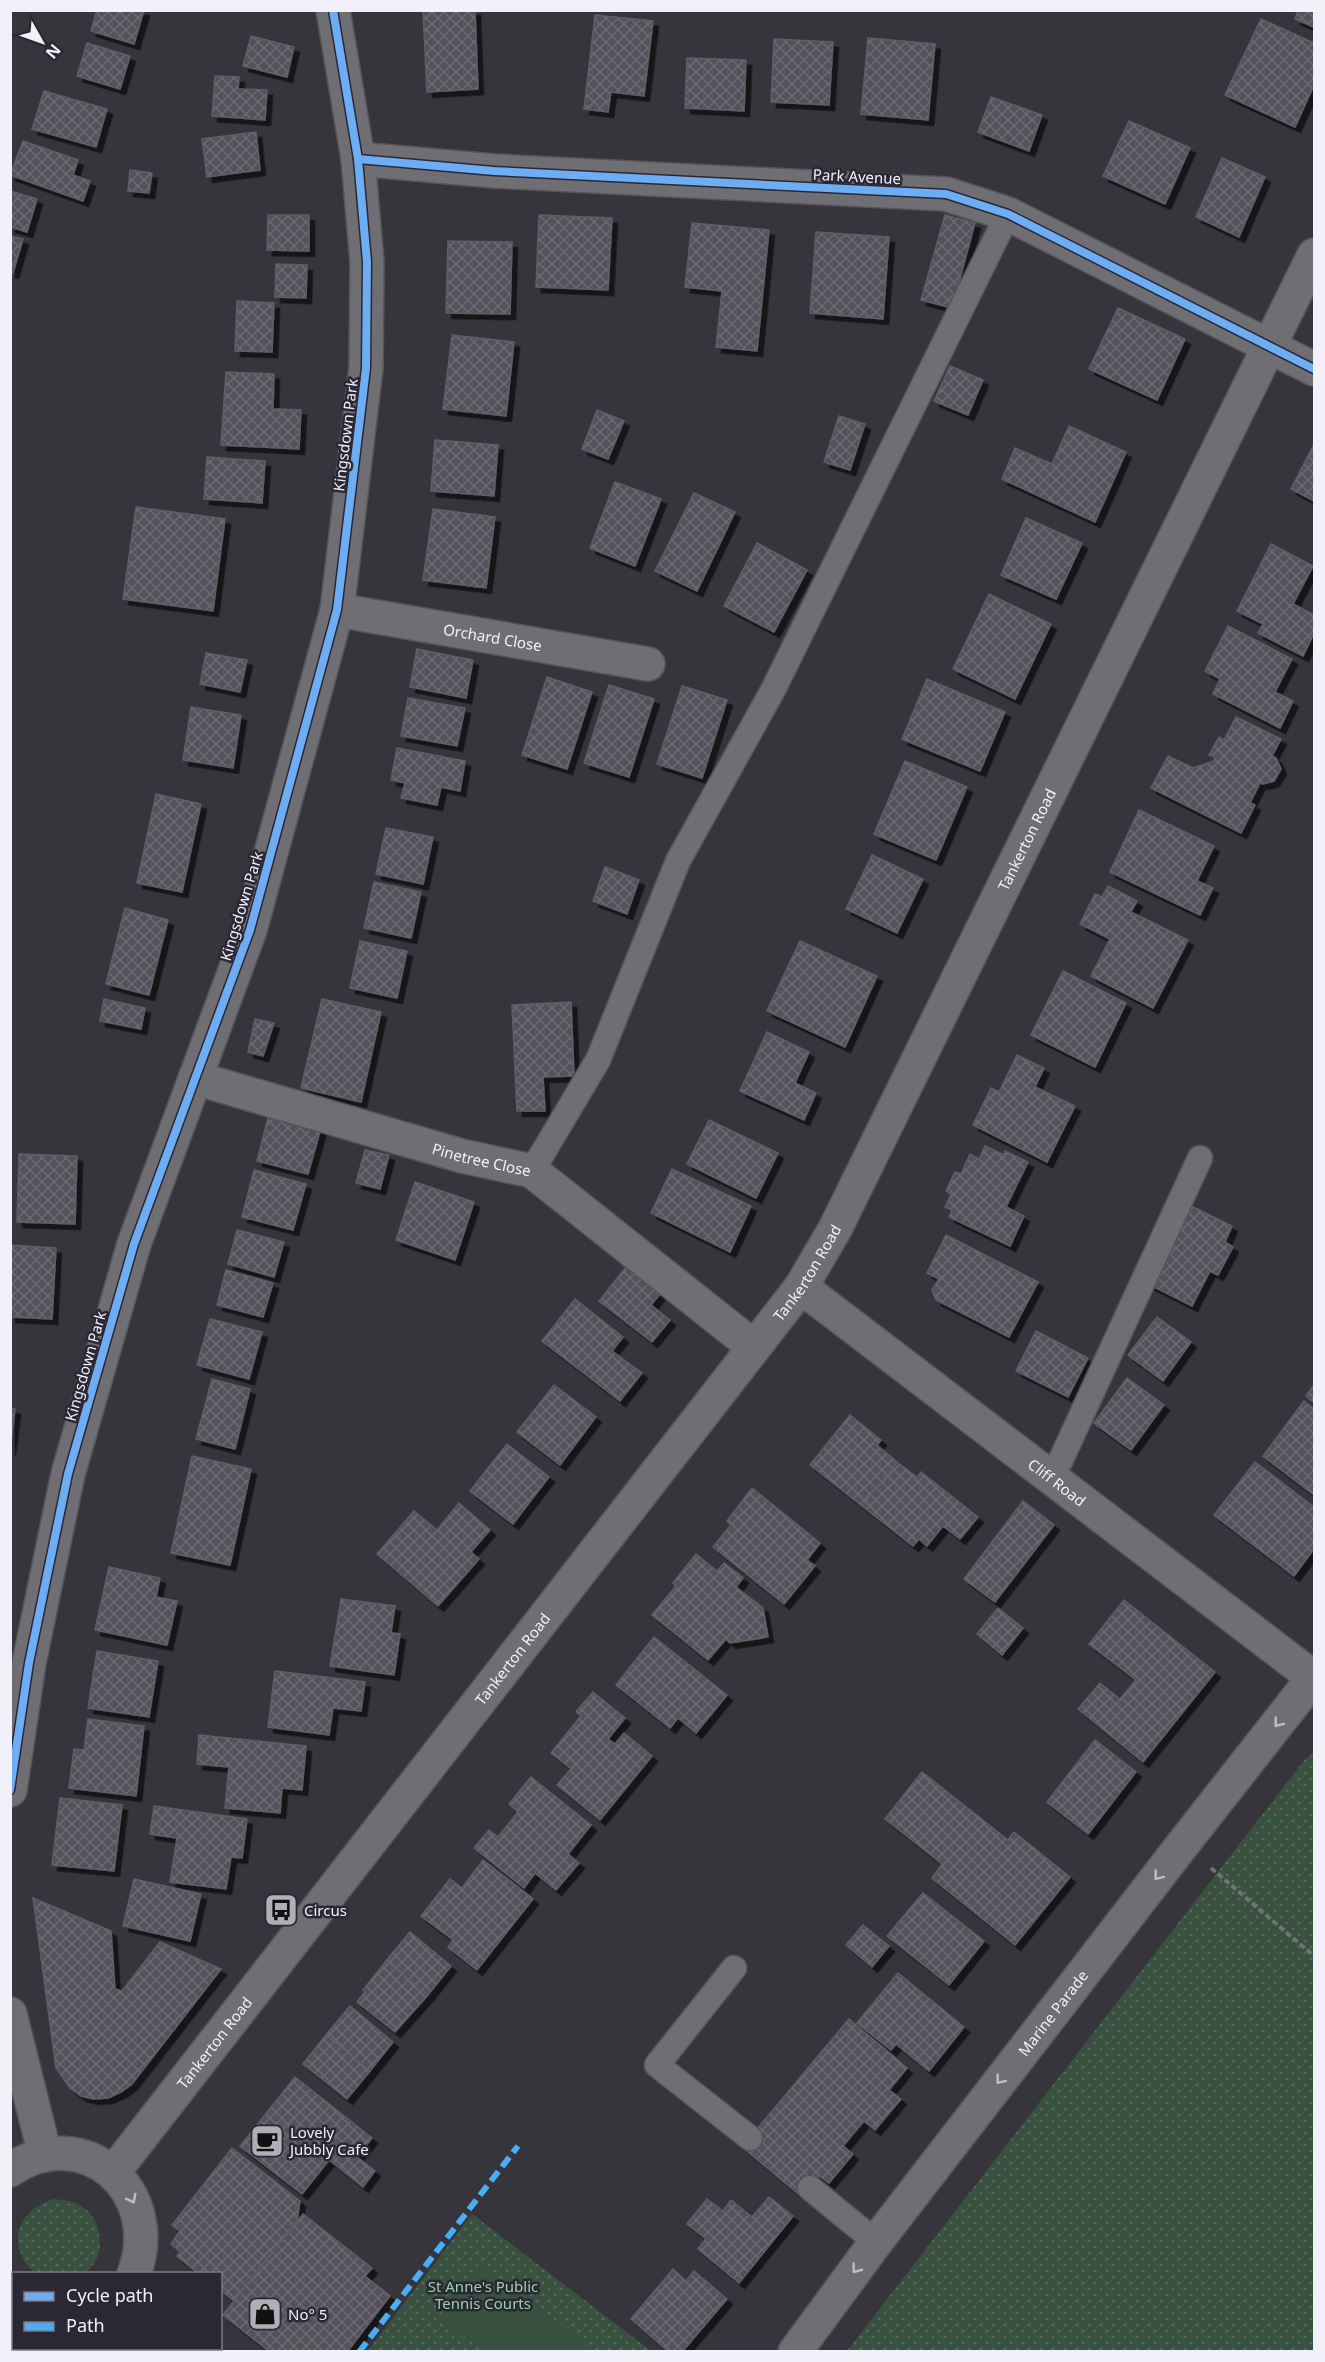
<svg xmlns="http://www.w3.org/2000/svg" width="1325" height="2362" viewBox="0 0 1325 2362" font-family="'Noto Sans',sans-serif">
	<defs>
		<pattern id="grass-dots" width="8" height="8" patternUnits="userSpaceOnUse" patternTransform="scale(1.5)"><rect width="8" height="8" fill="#395240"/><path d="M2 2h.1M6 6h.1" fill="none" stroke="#566b5c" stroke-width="1.8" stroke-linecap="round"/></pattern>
		<pattern id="building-cross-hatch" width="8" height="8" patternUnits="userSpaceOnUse" patternTransform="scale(1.5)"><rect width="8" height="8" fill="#53515b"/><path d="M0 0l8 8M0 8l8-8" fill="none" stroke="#6c6a73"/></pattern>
		<filter id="shadow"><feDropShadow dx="5.5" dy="5.5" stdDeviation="0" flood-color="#0009"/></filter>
	</defs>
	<rect width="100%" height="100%" fill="#36353c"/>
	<!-- grass -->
	<g fill="url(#grass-dots)">
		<polygon points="1314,1753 1314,2351 847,2351 1306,1758"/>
		<path d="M54,2199C64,2200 75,2201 84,2208C103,2221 107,2260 85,2272C76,2277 45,2274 34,2273C6,2244 16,2211 54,2199Z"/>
		<polygon points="472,2214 651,2351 367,2352"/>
	</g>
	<!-- garden -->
	<polygon fill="#395240" points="479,2263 596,2351 484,2351 438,2317"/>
	<!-- building -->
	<g fill="url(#building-cross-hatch)" stroke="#5f5e64" stroke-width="1.5" filter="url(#shadow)">
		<polygon points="97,10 144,10 134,44 91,31"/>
		<polygon points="423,10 475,10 478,89 427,92"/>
		<polygon points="1298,10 1314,10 1314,27 1295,19"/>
		<polygon points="595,15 653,21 644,96 611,92 608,112 584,109"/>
		<polygon points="1261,19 1314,43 1314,85 1295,127 1225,95"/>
		<polygon points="251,36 294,47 287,77 243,66"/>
		<polygon points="868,38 935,44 928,120 861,114"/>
		<polygon points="774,39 833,42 829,105 771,102"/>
		<polygon points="87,43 130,56 120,89 77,76"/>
		<polygon points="687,58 746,60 744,111 685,108"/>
		<polygon points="215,76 239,77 238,89 267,90 265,120 212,116"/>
		<polygon points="44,91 107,109 96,147 32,129"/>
		<polygon points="991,97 1042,115 1029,151 978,132"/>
		<polygon points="1129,121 1190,148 1165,204 1103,176"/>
		<polygon points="256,132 260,170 207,177 202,139"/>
		<polygon points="23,141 78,160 73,175 90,181 83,201 10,175"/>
		<polygon points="1222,158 1265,177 1239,237 1196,217"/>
		<polygon points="130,170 152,173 149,193 128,191"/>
		<polygon points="10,191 37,199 27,232 10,227"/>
		<polygon points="268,215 309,215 309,251 267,250"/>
		<polygon points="539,215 612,218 608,290 536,287"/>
		<polygon points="945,215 975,223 952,308 921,300"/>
		<polygon points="692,223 769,230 757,351 716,347 722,291 685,287"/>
		<polygon points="816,232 889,237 883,319 810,313"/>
		<polygon points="10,236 23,239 13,273 10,272"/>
		<polygon points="448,241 512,242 510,314 446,313"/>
		<polygon points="276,264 307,265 306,298 275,297"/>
		<polygon points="237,301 274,303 272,352 235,351"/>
		<polygon points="1118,308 1185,339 1157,400 1089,369"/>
		<polygon points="452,335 514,342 506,416 443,409"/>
		<polygon points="950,366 983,380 968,415 934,401"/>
		<polygon points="226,372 274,374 273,409 301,410 299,449 221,445"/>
		<polygon points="597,410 624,421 608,459 582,449"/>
		<polygon points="839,416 865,424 850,470 824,462"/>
		<polygon points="1069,426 1126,452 1095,522 1002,479 1015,448 1052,464"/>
		<polygon points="435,440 498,445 494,496 431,491"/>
		<polygon points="1314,444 1314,501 1291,489"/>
		<polygon points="207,457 265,461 262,503 204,499"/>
		<polygon points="615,482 661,499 635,566 590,548"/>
		<polygon points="694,493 735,512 697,591 655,571"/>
		<polygon points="136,507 225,519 213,611 123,599"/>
		<polygon points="433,509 495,517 486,588 423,580"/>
		<polygon points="1026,518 1082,543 1056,599 1001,575"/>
		<polygon points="757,543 807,570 774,632 724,606"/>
		<polygon points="1271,544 1313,566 1293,604 1314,615 1314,633 1303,656 1258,633 1263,624 1237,611"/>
		<polygon points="989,594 1051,624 1015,699 953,669"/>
		<polygon points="1228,626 1292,659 1275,692 1293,701 1280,728 1213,694 1220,679 1205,671"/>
		<polygon points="417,649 473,660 466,698 410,687"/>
		<polygon points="206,653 247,660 240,692 200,684"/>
		<polygon points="547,677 592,692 567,769 522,755"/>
		<polygon points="927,679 1005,712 980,771 902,739"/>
		<polygon points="609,685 654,699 629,777 584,763"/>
		<polygon points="682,686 727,700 702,778 657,764"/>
		<polygon points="408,698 465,708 457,746 401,736"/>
		<polygon points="191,707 241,715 233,768 183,760"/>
		<polygon points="1236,717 1281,739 1272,756 1276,758 1281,769 1274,781 1263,784 1260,783 1250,803 1255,805 1241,833 1151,788 1168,756 1193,768 1214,761 1215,757 1209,755 1219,737 1224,740"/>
		<polygon points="397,748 465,761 460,791 441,787 437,805 401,798 405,783 391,780"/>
		<polygon points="905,761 967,787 936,860 874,834"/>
		<polygon points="156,794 201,804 182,892 137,883"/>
		<polygon points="1139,810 1214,846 1197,881 1213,888 1200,915 1110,872"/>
		<polygon points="386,828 433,837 423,884 376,874"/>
		<polygon points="872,855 923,879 897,933 846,909"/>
		<polygon points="605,867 639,880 627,914 593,901"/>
		<polygon points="374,882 421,892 411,938 364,928"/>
		<polygon points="1108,886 1137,901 1131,912 1188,940 1153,1008 1091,976 1110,939 1080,924 1095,894 1102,897"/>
		<polygon points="125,908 168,920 149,995 106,984"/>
		<polygon points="360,941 407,951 397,998 350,988"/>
		<polygon points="800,941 877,976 845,1047 767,1011"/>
		<polygon points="1063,971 1126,1003 1095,1067 1031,1035"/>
		<polygon points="104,999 145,1008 141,1029 100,1021"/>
		<polygon points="322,999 381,1012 361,1102 301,1088"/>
		<polygon points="571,1002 574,1076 543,1077 545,1111 517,1111 512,1005"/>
		<polygon points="255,1019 274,1023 263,1056 248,1052"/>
		<polygon points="767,1032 809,1052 795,1083 816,1093 804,1120 740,1091"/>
		<polygon points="1017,1055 1044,1068 1035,1087 1075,1106 1047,1162 973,1125 991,1088 999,1092"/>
		<polygon points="269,1114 321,1128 308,1174 257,1161"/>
		<polygon points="709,1120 778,1153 756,1198 687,1164"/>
		<polygon points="985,1146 1004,1155 1005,1151 1028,1162 1006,1207 1024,1216 1010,1246 949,1217 952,1210 945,1207 951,1194 946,1191 955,1172 961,1174 970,1154 979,1159"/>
		<polygon points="365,1150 389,1155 380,1189 356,1183"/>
		<polygon points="19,1154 77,1156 75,1224 17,1222"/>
		<polygon points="672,1169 751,1206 730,1252 651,1213"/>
		<polygon points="254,1170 306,1184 293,1230 242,1217"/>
		<polygon points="415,1182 474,1202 455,1260 396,1240"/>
		<polygon points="1187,1204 1232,1226 1225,1242 1233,1247 1218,1275 1210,1271 1192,1306 1146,1283"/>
		<polygon points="237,1230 284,1242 274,1277 228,1264"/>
		<polygon points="946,1235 1038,1282 1009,1337 936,1300 932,1290 939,1279 927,1273"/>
		<polygon points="10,1245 56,1248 52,1319 10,1317"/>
		<polygon points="630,1262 664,1289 651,1305 670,1320 652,1342 599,1301"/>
		<polygon points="226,1270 273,1283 263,1317 217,1305"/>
		<polygon points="575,1299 623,1337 612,1351 642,1373 620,1401 542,1341"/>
		<polygon points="1157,1317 1191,1342 1163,1381 1128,1355"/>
		<polygon points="210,1319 262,1332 249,1379 197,1365"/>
		<polygon points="1036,1331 1088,1358 1068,1397 1016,1371"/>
		<polygon points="1127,1378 1164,1405 1131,1450 1094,1423"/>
		<polygon points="212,1379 250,1389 235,1449 196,1439"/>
		<polygon points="554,1385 596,1417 560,1465 517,1432"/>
		<polygon points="1314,1385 1314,1403 1306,1396"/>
		<polygon points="1304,1401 1314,1409 1314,1495 1263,1456"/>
		<polygon points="10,1408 15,1409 10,1450"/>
		<polygon points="850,1415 881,1440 877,1445 897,1462 862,1506 810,1465"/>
		<polygon points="507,1444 549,1477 513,1524 470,1491"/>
		<polygon points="192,1456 251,1469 230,1565 171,1553"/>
		<polygon points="897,1462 917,1477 921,1472 978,1517 960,1539 943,1526 927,1546 919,1539 913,1546 862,1506"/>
		<polygon points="1255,1462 1314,1507 1314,1549 1294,1576 1214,1515"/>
		<polygon points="752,1488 820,1543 807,1560 815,1566 784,1604 713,1547 731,1525 727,1521"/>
		<polygon points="1023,1501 1054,1525 995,1602 964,1579"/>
		<polygon points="459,1503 490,1530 471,1552 479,1559 438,1606 377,1554 414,1511 437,1530"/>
		<polygon points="696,1554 717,1571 724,1563 743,1578 736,1587 763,1608 768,1637 730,1643 726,1639 708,1660 652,1615 676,1586 673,1583"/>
		<polygon points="109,1567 160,1578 156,1597 177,1601 167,1645 95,1630"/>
		<polygon points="341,1599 395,1606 391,1633 400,1634 394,1675 330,1666"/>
		<polygon points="1124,1600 1215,1672 1143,1762 1078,1709 1100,1683 1120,1699 1136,1680 1089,1644"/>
		<polygon points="998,1608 1023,1628 1002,1655 977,1634"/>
		<polygon points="654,1637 727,1695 696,1733 678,1718 670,1728 616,1685"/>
		<polygon points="97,1651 158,1661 149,1717 88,1708"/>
		<polygon points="275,1671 365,1682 361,1711 333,1708 329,1735 268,1727"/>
		<polygon points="593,1692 625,1718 608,1739 615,1744 624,1733 652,1756 600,1820 557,1785 571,1769 551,1753 581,1716 576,1712"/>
		<polygon points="88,1719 144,1726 136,1796 69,1788 74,1749 84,1750"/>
		<polygon points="199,1735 306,1746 302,1790 282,1788 280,1813 225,1808 229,1767 197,1764"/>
		<polygon points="1095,1740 1136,1772 1088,1834 1047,1802"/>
		<polygon points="922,1772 1008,1840 1014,1832 1070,1877 1015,1945 932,1878 942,1864 885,1819"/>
		<polygon points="531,1777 591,1825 568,1854 579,1863 556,1890 535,1873 524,1888 474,1848 489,1830 498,1837 518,1812 509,1804"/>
		<polygon points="60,1798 122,1805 114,1871 52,1865"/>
		<polygon points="154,1806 247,1819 242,1858 231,1857 226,1889 170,1882 177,1838 150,1834"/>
		<polygon points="483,1860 533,1899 477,1970 448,1947 453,1940 421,1916 450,1879 462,1888"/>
		<polygon points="134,1879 201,1894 190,1941 123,1926"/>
		<polygon points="923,1893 984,1941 949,1985 887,1936"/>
		<polygon points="33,1898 111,1931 115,1989 122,1991 160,1942 221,1969 132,2084 121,2092 108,2098 93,2099 81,2096 70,2088 56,2068"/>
		<polygon points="863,1925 889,1946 872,1967 846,1945"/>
		<polygon points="410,1932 451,1966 428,1995 386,1961"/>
		<polygon points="386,1961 428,1995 395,2032 357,2002 365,1992 363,1990"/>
		<polygon points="898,1973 964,2027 929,2071 896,2044 891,2050 857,2023"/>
		<polygon points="350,2006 393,2042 370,2071 326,2035"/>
		<polygon points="849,2019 907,2068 889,2090 901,2099 875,2130 864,2121 843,2146 853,2154 829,2183 819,2176 802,2197 742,2147"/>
		<polygon points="326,2035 370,2071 347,2099 303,2064"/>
		<polygon points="295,2077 372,2138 357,2157 375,2171 363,2187 268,2111"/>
		<polygon points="268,2111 329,2160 302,2194 240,2146"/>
		<polygon points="232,2148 300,2201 297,2221 234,2301 220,2290 220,2274 199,2274 177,2256 180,2252 171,2244 180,2231 172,2225"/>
		<polygon points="769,2197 793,2216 739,2283 698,2249 706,2239 687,2224 707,2199 723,2211 731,2200 752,2217"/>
		<polygon points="303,2214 372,2268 365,2276 390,2296 347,2352 270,2352 223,2315"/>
		<polygon points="673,2269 686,2281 694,2271 727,2299 682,2352 669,2352 631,2319"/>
	</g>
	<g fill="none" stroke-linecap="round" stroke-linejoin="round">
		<!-- service casing -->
		<g stroke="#55545b" stroke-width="27">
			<g id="service">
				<polyline points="532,1171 598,1060 678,861 773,690 1008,214"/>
				<polyline points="1052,1479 1200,1158"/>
				<polyline points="734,1968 657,2065 750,2138"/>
				<polyline points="810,2188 876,2242"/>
			</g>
		</g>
		<!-- minor casing -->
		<g stroke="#55545b" stroke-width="36">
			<g id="minor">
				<polyline points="358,159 494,171 946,194 1008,214 1314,369"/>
				<path id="s1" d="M337,610L648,664"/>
				<path id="s2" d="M195,1078L462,1156L532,1171L754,1347"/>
				<path id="s3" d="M801,1287L1314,1678"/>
				<polyline points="10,1790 29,1663 68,1474 134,1244 250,930 337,610 366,368 367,262 358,159 333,10"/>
				<path id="s4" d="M795,2352L876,2242L1183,1844L1314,1677"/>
			</g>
		</g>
		<!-- tertiary casing -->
		<g stroke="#55545b" stroke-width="36">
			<g id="tertiary">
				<polyline points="10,2014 45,2155"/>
				<polyline points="199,2348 203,2352"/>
			</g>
		</g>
		<!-- secondary casing -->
		<g stroke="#55545b" stroke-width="36">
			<g id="secondary">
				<path d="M10,2170C84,2120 165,2191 134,2274"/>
				<path id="s5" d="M113,2173L801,1287L835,1229L1314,255"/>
				<polyline points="10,2303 14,2305"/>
			</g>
		</g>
		<!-- path -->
		<polyline stroke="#727178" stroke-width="4" stroke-dasharray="6 3" stroke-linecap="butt" points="1211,1868 1314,1956"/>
		<!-- service -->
		<use href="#service" stroke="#6f6e73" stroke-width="24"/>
		<!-- minor -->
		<use href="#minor" stroke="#6f6e73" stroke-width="33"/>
		<!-- tertiary -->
		<use href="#tertiary" stroke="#6f6e73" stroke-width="33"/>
		<!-- secondary -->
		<use href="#secondary" stroke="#6f6e73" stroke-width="33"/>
		<!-- quiet -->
		<polyline stroke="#49aef6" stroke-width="6" stroke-dasharray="12 6" stroke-linecap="butt" points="359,2352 518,2146"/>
		<!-- cycleway casing -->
		<g stroke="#2b2835" stroke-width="11">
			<g id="cycleway">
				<polyline points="358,159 494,171 946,194 1008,214 1314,369"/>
				<polyline points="10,1790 29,1663 68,1474 134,1244 250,930 337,610 366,368 367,262 358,159 333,10"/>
			</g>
		</g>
		<!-- cycleway -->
		<use href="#cycleway" stroke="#6dadf4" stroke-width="8"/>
	</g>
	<!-- one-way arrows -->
	<defs><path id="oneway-chevron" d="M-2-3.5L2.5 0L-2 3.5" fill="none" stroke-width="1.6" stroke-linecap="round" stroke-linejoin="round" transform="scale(1.5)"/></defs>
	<g stroke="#bebdc3">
		<use href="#oneway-chevron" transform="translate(1278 1723) rotate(128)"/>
		<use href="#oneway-chevron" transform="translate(1158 1876) rotate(128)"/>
		<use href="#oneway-chevron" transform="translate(1000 2080) rotate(128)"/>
		<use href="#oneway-chevron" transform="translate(132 2199) rotate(63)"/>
		<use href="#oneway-chevron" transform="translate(856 2269) rotate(127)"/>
	</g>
	<!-- icons -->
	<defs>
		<g id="bus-square" transform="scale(1.725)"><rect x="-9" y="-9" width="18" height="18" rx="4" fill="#b0afb7" stroke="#2b2835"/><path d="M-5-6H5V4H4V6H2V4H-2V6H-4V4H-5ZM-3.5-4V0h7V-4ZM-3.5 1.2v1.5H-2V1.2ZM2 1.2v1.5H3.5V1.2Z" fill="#111"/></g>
		<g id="cafe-square" transform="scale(1.725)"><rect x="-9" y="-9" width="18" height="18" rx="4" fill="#b0afb7" stroke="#2b2835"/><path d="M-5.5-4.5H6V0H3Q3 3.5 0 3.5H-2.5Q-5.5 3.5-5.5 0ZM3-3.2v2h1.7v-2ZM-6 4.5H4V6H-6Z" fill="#111"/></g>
		<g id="shop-square" transform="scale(1.725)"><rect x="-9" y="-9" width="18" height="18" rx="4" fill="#b0afb7" stroke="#2b2835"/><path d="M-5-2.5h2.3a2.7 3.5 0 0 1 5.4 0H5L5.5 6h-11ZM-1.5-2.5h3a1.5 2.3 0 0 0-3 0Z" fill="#111"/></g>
	</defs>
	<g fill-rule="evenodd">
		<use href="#bus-square" x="281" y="1910"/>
		<use href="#cafe-square" x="267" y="2141"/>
		<use href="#shop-square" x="265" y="2314"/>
	</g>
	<g text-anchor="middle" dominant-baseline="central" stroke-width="5" stroke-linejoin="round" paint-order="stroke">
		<!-- street labels -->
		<g font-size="15" fill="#f2f1f9" stroke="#2b2835">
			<text transform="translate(857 176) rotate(3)">Park Avenue</text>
			<text transform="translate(345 435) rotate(-83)">Kingsdown Park</text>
			<text stroke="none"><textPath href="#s1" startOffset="158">Orchard Close</textPath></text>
			<text stroke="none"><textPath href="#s5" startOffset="1623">Tankerton Road</textPath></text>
			<text transform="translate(241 906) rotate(-73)">Kingsdown Park</text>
			<text stroke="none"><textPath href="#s2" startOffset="298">Pinetree Close</textPath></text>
			<text stroke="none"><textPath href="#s5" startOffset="1137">Tankerton Road</textPath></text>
			<text transform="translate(85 1366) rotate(-74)">Kingsdown Park</text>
			<text stroke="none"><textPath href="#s3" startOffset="322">Cliff Road</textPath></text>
			<text stroke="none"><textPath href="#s5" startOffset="651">Tankerton Road</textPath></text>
			<text stroke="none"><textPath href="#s4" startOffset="426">Marine Parade</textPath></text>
			<text stroke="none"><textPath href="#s5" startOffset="165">Tankerton Road</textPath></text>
		</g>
		<!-- poi labels -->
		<g font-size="15" fill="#f2f1f9" stroke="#2b2835" text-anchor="start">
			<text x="304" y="1910">Circus</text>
			<text x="290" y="2132">Lovely<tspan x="290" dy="17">Jubbly Cafe</tspan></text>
			<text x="288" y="2314">No° 5</text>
		</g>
		<!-- park labels -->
		<g font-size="15" fill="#97d3a7" stroke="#2b2835">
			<text x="483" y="2286">St Anne's Public<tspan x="483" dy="17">Tennis Courts</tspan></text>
		</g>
	</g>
	<!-- border -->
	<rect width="1325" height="2362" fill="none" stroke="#f2f1f9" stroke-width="24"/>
	<!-- legend -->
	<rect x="12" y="2272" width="210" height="78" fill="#2b2835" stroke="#7b7883" stroke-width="1.5"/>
	<rect x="24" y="2292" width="30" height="9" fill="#6dadf4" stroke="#7b7883" stroke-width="1.5"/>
	<text x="66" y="2302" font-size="18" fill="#f2f1f9">Cycle path</text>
	<rect x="24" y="2322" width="30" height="9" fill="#49aef6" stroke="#7b7883" stroke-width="1.5"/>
	<text x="66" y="2332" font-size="18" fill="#f2f1f9">Path</text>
	<!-- north arrow -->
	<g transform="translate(42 42) rotate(130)" stroke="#2b2835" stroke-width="4.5" paint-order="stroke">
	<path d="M0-4.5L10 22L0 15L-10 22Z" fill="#f2f1f9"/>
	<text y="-9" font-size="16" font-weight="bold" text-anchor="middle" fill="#f2f1f9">N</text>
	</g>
</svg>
